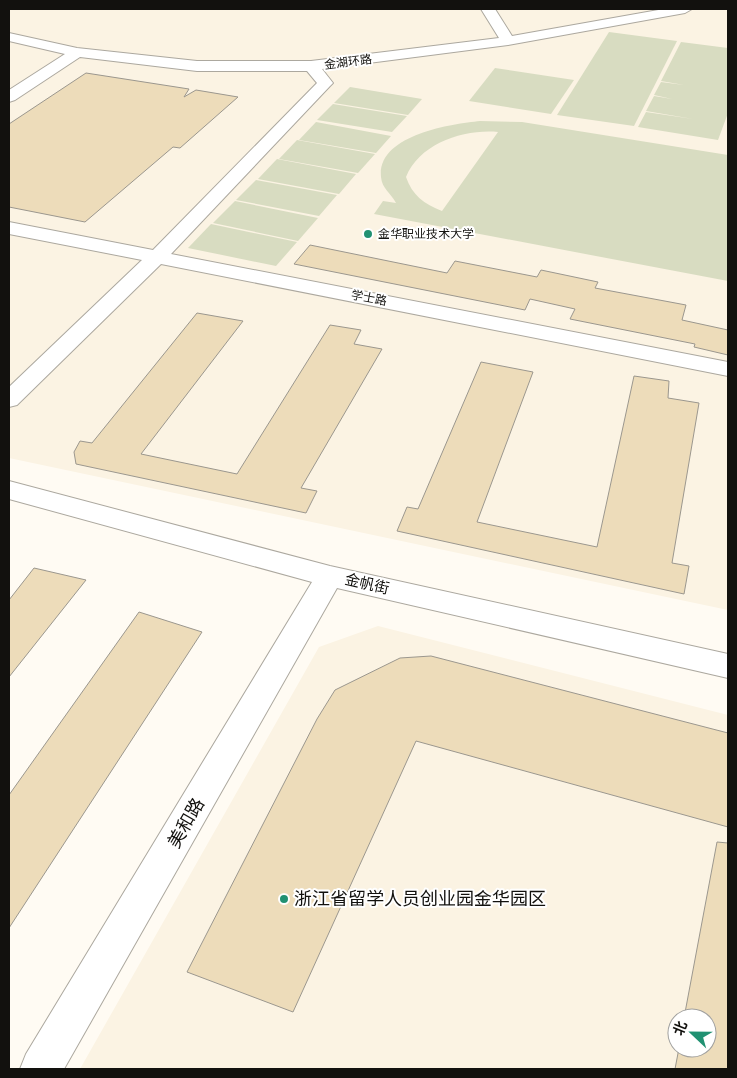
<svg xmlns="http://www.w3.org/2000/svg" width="737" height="1078" viewBox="0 0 737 1078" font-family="Rubik,'Noto Sans SC',sans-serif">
	<rect width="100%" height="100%" fill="#fffbf3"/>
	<!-- built -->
	<g fill="#fbf3e3" fill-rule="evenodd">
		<polygon points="9,9 728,9 728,610 9,458"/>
		<path d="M378,626L728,715V1069H80L319,647ZM677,1018H707V1048H677Z"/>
	</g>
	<!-- green -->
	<g fill="#d8dcc1" fill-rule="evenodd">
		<polygon points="609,32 677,41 634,126 557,115"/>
		<polygon points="681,42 728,48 728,113 718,140 638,127 646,112 693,119 646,111 654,96 672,99 654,95 661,82 684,85 661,81"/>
		<polygon points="495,68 574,80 551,114 469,101"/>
		<polygon points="350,87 422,99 408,115 334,103"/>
		<polygon points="333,104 407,116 392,132 317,120"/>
		<path d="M480,121L522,122L728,155V281L374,214L383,201L396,203C391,193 382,189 381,177C377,135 451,124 480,121ZM498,132L442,211C424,204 412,195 406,177C420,143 464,129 498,132Z"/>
		<polygon points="316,122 391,136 376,153 299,140"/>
		<polygon points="297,140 375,154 358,173 279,159"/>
		<polygon points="277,159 356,174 339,194 258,179"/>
		<polygon points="256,180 337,195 319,216 236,200"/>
		<polygon points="235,201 318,218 298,241 213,223"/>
		<polygon points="211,224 297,242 276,266 188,248"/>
	</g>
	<!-- building -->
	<g fill="#eddcba" stroke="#9b978e">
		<polygon points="86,73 189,89 184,97 196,90 238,97 180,148 173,147 85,222 9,207 9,124"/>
		<polygon points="310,245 447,273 455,261 537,277 541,270 598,282 595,288 686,305 682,320 728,330 728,355 694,347 695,344 570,319 575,309 530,299 525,310 294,264"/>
		<polygon points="197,313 243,321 141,454 237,474 330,325 361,330 354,344 382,349 301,488 317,491 306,513 76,464 74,452 80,441 92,443"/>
		<polygon points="481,362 533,372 477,522 597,547 634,376 669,381 668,398 699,403 672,563 689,566 684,594 397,531 407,507 418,509"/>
		<polygon points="34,568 86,580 9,677 9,600"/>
		<polygon points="139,612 202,632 9,928 9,795"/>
		<polygon points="431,656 728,733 728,827 416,741 293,1012 187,972 317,719 335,690 400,658"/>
		<polygon points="717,842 728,843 728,1069 675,1069 679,1048 707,1048 707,1018 684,1018"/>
	</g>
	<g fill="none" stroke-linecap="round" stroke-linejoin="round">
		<!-- street casing -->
		<g stroke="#aca89f" stroke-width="2">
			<polygon id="street" points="481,9 495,9 512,36 664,9 692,9 685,13 508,45 322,69 333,83 330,86 171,254 728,362 728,376 161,264 17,405 9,407 9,387 142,260 9,234 9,222 153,250 317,83 307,71 197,71 80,57 15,100 9,102 9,90 65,54 9,41 9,33 77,48 197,61 311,61 499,38"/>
		</g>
		<!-- secondary casing -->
		<g stroke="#aca89f" stroke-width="2">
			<polygon id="secondary" points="9,481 330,566 728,654 728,678 337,588 64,1069 20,1069 26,1054 312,582 9,499"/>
		</g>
		<!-- street -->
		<use href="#street" fill="#fff" fill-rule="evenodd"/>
		<!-- secondary -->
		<use href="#secondary" fill="#fff" fill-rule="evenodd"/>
	</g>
	<!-- markers -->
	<g fill="#219172" stroke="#fff" stroke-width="2">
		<circle cx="368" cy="234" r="5"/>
		<circle cx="284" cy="899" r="5"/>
	</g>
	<g text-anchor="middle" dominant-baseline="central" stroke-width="4" stroke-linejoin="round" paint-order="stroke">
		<!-- far-street labels -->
		<g font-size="12" fill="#12110e" stroke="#fff">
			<text transform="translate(348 62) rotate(-7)">金湖环路</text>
			<text transform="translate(369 298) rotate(11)">学士路</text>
		</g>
		<!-- far-poi labels -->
		<g font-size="12" fill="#12110e" stroke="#fff" text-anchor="start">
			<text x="378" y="234">金华职业技术大学</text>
		</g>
		<!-- street labels -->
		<g font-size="15" fill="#12110e" stroke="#fff">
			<text transform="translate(367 584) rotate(13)">金帆街</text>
		</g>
		<!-- near-street labels -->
		<g font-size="18" fill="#12110e" stroke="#fff">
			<text transform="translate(186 823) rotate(-60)">美和路</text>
		</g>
		<!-- near-poi labels -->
		<g font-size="18" fill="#12110e" stroke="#fff" text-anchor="start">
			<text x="294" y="899">浙江省留学人员创业园金华园区</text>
		</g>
	</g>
	<!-- border -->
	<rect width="737" height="1078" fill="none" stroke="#12110e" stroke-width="20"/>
	<!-- north arrow -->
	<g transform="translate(692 1033) rotate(292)"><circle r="24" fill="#ffffff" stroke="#a0a09f"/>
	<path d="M0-4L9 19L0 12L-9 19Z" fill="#219172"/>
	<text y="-8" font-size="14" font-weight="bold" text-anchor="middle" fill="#12110e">北</text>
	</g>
</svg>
